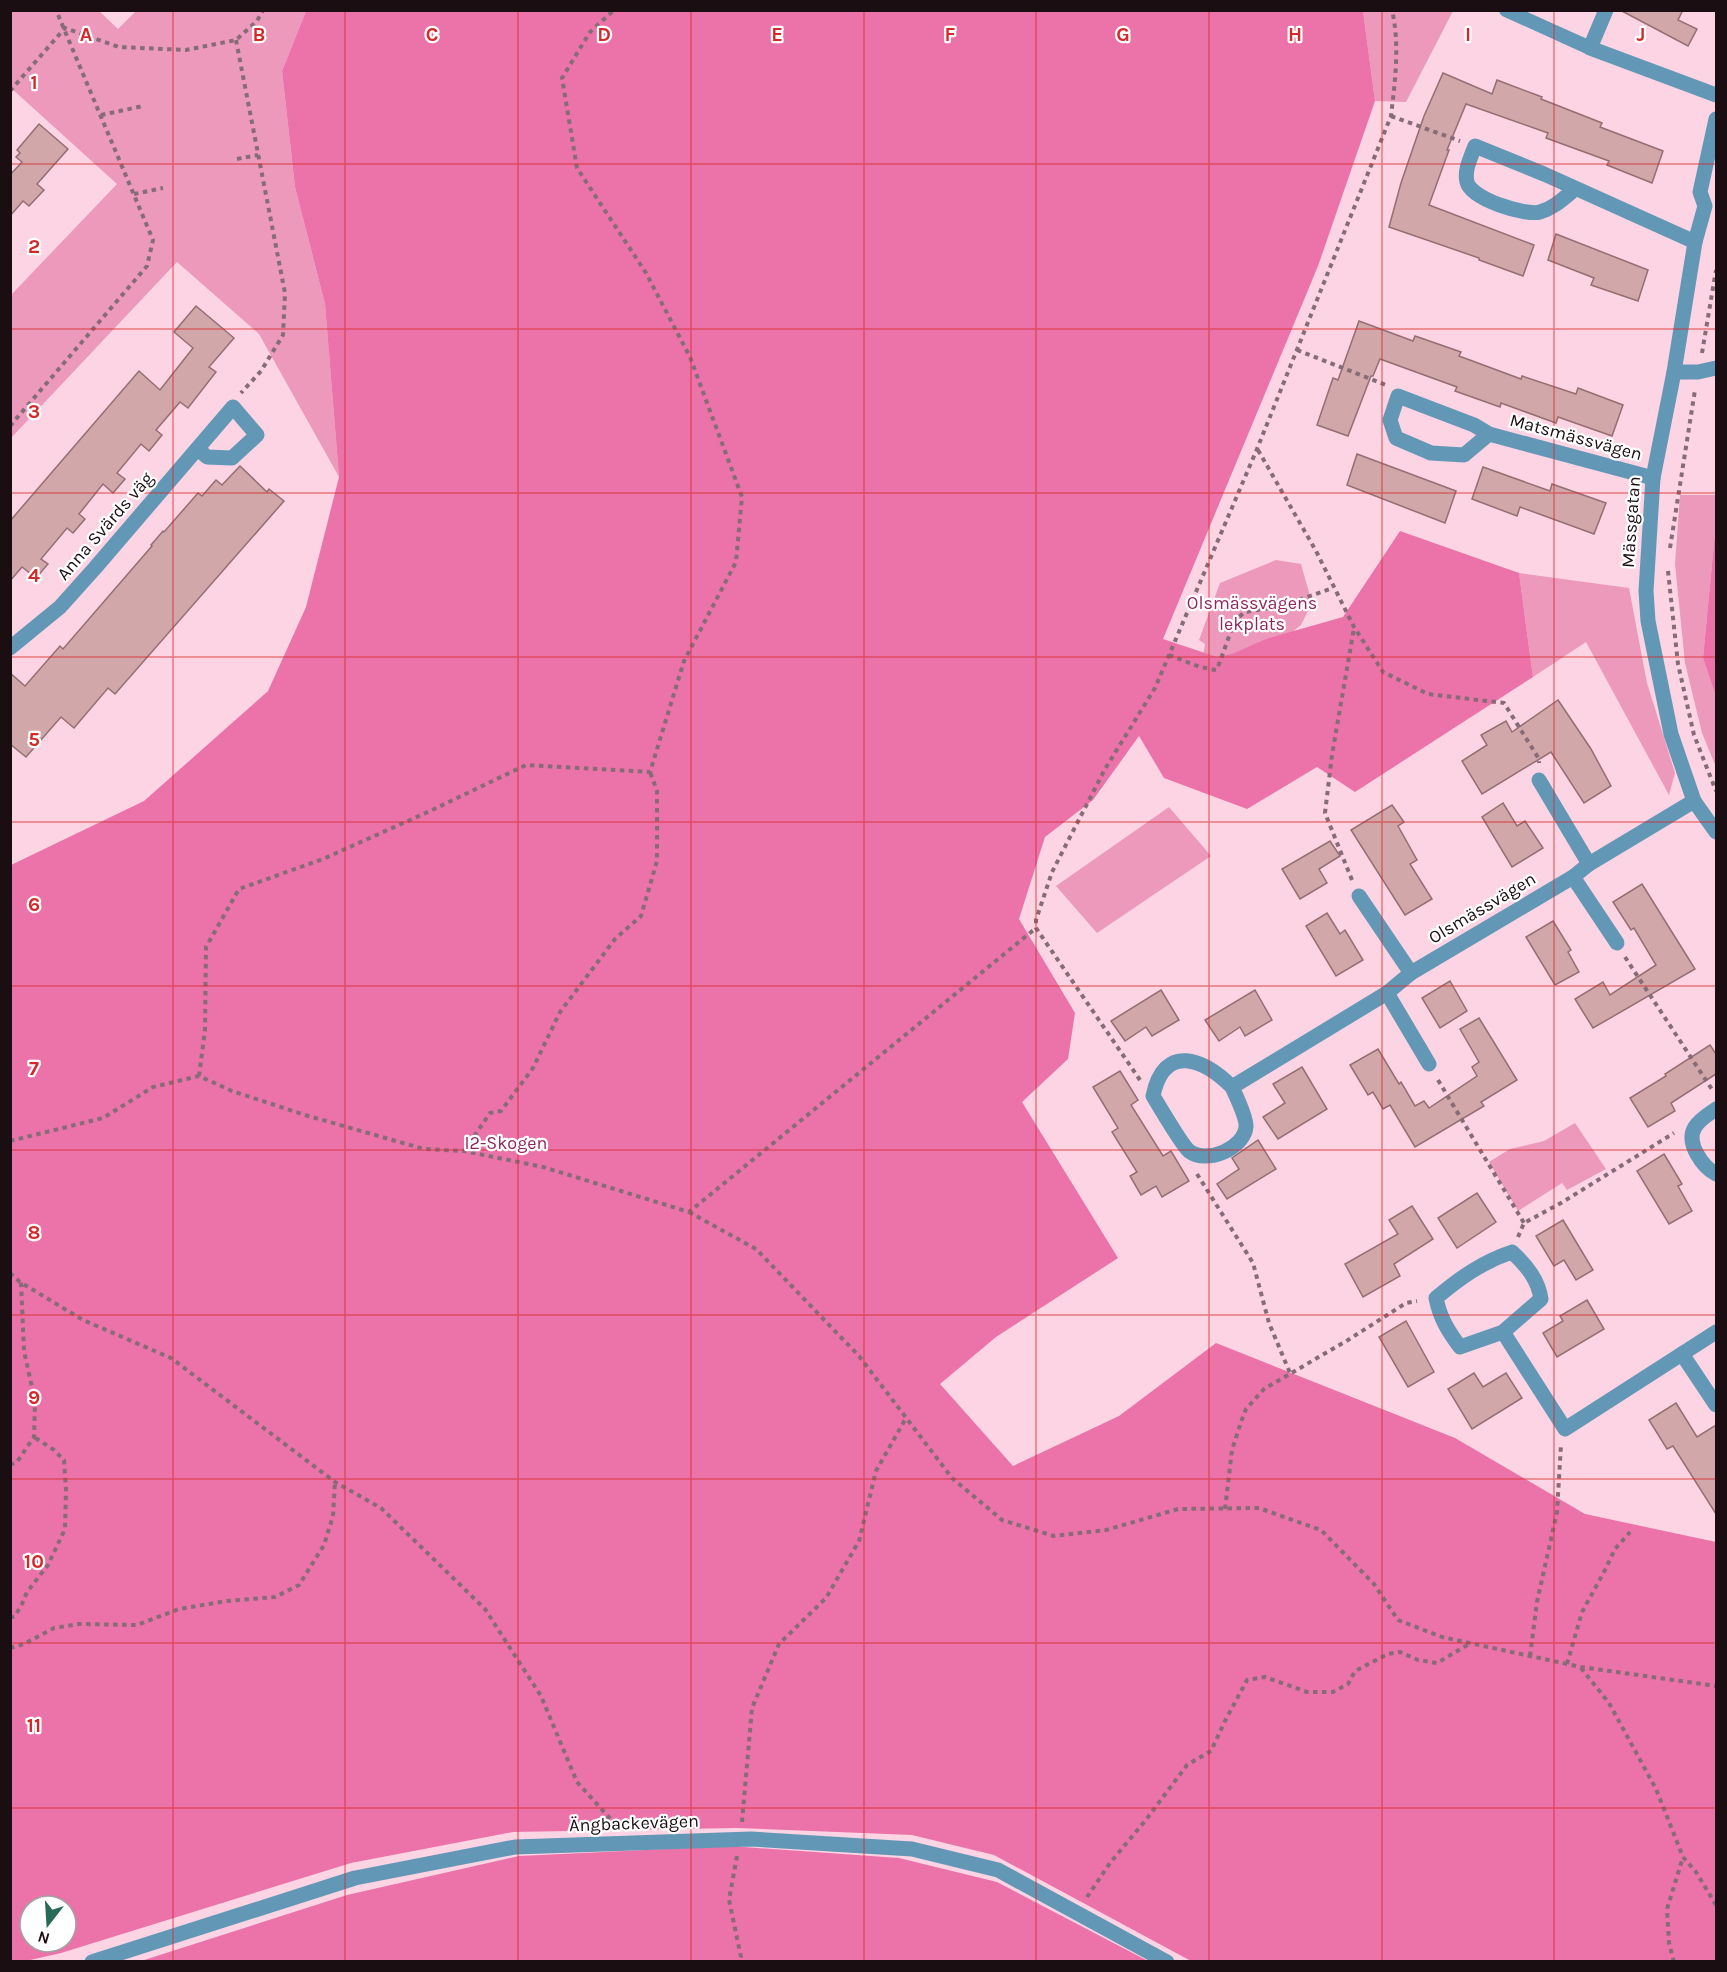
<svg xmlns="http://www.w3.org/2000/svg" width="1727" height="1972" viewBox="0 0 1727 1972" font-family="Karla,sans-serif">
	<rect width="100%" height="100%" fill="#fdd4e4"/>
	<!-- green -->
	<g fill="#ec99bc">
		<polygon points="11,11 99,11 118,29 136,11 306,11 282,71 295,187 325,304 339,477 259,334 177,262 11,438 11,295 117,184 11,88"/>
		<polygon points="1363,11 1453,11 1406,102 1375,101"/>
		<polygon points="1680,495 1716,495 1716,522 1703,658 1716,697 1716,767 1702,733 1685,663 1675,564"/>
		<polygon points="1276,560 1301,564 1312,603 1301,625 1257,660 1202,661 1205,644 1199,640 1220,583"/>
		<polygon points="1519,573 1629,588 1647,683 1675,773 1669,795 1586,642 1533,677"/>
		<polygon points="1169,807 1211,856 1097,933 1056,886"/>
		<polygon points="1575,1123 1606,1169 1567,1190 1562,1183 1518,1211 1489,1162 1510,1149 1544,1141"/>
	</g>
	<!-- forest -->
	<g fill="#eb73aa" fill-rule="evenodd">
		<path d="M306,11H1363L1375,101L1318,266L1163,639L1217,657L1232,654L1266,639L1343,617L1400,531L1519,573L1533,677L1355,792L1317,767L1247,809L1164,778L1139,736L1093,800L1045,837L1019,919L1075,1013L1068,1059L1022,1102L1118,1258L996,1337L940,1384L1013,1466L1119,1416L1216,1343L1455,1438L1585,1514L1716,1542V1961H1191L994,1855L912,1835L737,1828L513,1832L351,1863L61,1953L26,1961H11V865L144,801L268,691L306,607L339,477L325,304L295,187L282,71ZM30,1906H66V1942H30Z"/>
		<polygon points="1716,522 1716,697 1703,658"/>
		<polygon points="730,1846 899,1858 997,1882 1148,1961 138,1962 347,1895 519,1856"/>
	</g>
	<!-- building -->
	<g fill="#d1a7aa" stroke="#956e71" stroke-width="1.5">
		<polygon points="1620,10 1683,10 1678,20 1697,29 1688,46"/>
		<polygon points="1443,73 1492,94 1497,80 1542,97 1541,99 1602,123 1600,127 1663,151 1652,183 1607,165 1609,161 1546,138 1548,133 1466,104 1447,150 1449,150 1429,205 1534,245 1523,276 1479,260 1479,258 1389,227 1401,183 1424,116"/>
		<polygon points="39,124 68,149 37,184 44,190 29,206 23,201 10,216 10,175 22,162 16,157 20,153 17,150"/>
		<polygon points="1556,234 1648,270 1638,301 1591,285 1594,278 1548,260"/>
		<polygon points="196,306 234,338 209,367 216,372 188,408 180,402 156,430 162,435 149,451 141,444 117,473 125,479 113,493 103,484 79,514 85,519 73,533 67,528 41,559 48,564 36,578 22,567 10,581 10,521 139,371 160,390 193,348 174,332"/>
		<polygon points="1359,321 1413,341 1415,336 1461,352 1459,356 1521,379 1522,376 1576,394 1578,388 1623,405 1612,436 1558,417 1556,423 1501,403 1500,407 1455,391 1457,387 1380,359 1373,376 1371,376 1348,436 1317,425 1333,378 1338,380"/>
		<polygon points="1357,454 1456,491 1445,523 1347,485"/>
		<polygon points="240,466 267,492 269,489 284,501 115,694 108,688 74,728 61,717 26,757 10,744 10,673 25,686 60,646 63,649 152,546 151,545 163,531 164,532 198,493 202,496 216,480 222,485"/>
		<polygon points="1483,467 1550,491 1552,484 1606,503 1594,534 1520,507 1517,516 1472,499"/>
		<polygon points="1558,700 1591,749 1611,786 1584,803 1551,752 1482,794 1462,761 1487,745 1481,735 1506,721 1512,732"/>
		<polygon points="1503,803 1517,826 1525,821 1543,848 1512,867 1482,817"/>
		<polygon points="1392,805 1404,822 1398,826 1417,860 1410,864 1432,899 1405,915 1351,830"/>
		<polygon points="1330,841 1340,856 1319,869 1327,883 1300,899 1282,869"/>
		<polygon points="1642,884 1695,969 1593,1028 1575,999 1603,982 1610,995 1656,965 1634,928 1631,930 1613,902"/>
		<polygon points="1327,913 1340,934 1345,930 1363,960 1336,976 1306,926"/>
		<polygon points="1553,921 1571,950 1568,952 1579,972 1555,985 1526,937"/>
		<polygon points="1450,981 1467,1011 1440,1028 1422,998"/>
		<polygon points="1161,990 1179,1020 1152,1036 1146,1027 1125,1041 1111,1021"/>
		<polygon points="1255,990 1272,1020 1245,1036 1240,1027 1219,1041 1205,1020"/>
		<polygon points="1479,1018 1517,1080 1481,1102 1484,1106 1415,1147 1390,1105 1383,1109 1373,1092 1368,1095 1350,1065 1378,1049 1399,1084 1401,1082 1415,1106 1424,1101 1429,1108 1477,1076 1472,1067 1479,1062 1460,1029"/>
		<polygon points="1710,1045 1716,1054 1716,1074 1671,1103 1675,1111 1648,1127 1630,1098 1666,1076 1665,1074"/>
		<polygon points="1302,1067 1327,1109 1278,1139 1263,1117 1285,1103 1273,1084"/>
		<polygon points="1120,1071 1138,1100 1131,1105 1163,1156 1171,1151 1189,1181 1162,1197 1156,1186 1141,1195 1130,1176 1137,1172 1112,1132 1118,1128 1093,1087"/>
		<polygon points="1258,1140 1276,1169 1227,1199 1217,1184 1239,1169 1232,1158"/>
		<polygon points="1664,1154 1682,1184 1678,1186 1692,1211 1669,1224 1637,1171"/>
		<polygon points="1477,1193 1496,1222 1457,1248 1438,1218"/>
		<polygon points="1412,1206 1433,1239 1394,1264 1400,1276 1363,1297 1345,1264 1398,1234 1389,1220"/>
		<polygon points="1563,1220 1593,1270 1576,1280 1564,1260 1554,1266 1536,1236"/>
		<polygon points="1587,1300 1604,1329 1557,1357 1543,1333 1563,1321 1560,1316"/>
		<polygon points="1406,1321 1434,1372 1408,1387 1379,1337"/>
		<polygon points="1474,1373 1483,1387 1506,1373 1522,1398 1472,1429 1448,1389"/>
		<polygon points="1676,1403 1697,1437 1716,1425 1716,1514 1673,1446 1667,1449 1649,1420"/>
	</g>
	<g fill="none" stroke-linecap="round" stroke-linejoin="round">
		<!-- path -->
		<g stroke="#866c76" stroke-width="4" stroke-dasharray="4.5 4.5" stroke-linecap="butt">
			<polyline points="236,40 285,293 283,335 261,371 241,393"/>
			<polyline points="10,91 65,28 119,47 186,50 236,40 257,21 263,10"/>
			<polyline points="101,115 143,106"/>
			<polyline points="1391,116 1460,141"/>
			<polyline points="237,159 258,155"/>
			<polyline points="134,194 163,188"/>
			<polyline points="1297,350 1386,385"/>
			<polyline points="1702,353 1716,270"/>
			<polyline points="10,426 147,266 153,240 56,10"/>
			<polyline points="1258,450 1316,551 1354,627 1383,672 1428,694 1504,703 1539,759 1539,763"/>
			<polyline points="1670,548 1695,390"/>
			<polyline points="1668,571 1678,664 1694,735 1716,791"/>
			<polyline points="1169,655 1200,667 1216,670 1218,667 1231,631 1239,617 1245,612 1282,606 1333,588"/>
			<polyline points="1352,880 1325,813 1332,755 1354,628"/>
			<polyline points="1625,957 1713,1091"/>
			<polyline points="199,1076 205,1030 206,947 239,889 323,859 430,811 526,765 650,772 684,661 736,562 742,497 690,357 646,273 577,168 562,78 590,32 614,10"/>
			<path d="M1140,1080L1036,928V920L1052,872L1105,769L1155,688L1257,449L1391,116C1395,82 1400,44 1392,10"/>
			<polyline points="1438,1080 1524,1223"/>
			<polyline points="10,1141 103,1118 153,1087 199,1076 232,1091 305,1115 424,1149 464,1151 543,1167 689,1212 1036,928"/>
			<polyline points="464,1151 490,1113 501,1111 533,1068 560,1012 615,939 641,916 657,861 657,791 650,772"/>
			<polyline points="1197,1174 1253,1263 1269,1323 1290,1373"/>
			<polyline points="689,1212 756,1249 859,1356 952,1478 1002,1520 1054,1536 1106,1530 1178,1509 1259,1508 1321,1530 1374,1584 1398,1620 1442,1637 1581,1667 1716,1686"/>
			<polyline points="1518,1237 1524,1223 1561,1203 1674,1133"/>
			<polyline points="10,1273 20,1282 83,1320 171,1358 335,1482 381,1508 485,1609 541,1696 577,1782 615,1824"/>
			<polyline points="10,1465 17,1462 34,1437 35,1401 24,1351 21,1282"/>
			<polyline points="1225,1509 1232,1450 1241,1422 1246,1409 1264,1389 1348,1340 1406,1303 1417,1301"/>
			<polyline points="10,1618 15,1616 22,1604 27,1592 48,1565 65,1529 66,1490 64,1460 54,1450 34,1437"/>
			<polyline points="10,1648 24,1644 54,1628 79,1624 137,1625 179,1609 227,1601 275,1597 299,1585 324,1545 333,1516 335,1482"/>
			<polyline points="1530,1656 1537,1602 1557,1512 1561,1445"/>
			<polyline points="1567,1664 1582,1612 1604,1572 1615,1549 1630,1532"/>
			<polyline points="1581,1668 1609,1703 1656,1789 1683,1857 1696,1872 1716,1905"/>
			<polyline points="742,1822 752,1708 779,1644 826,1598 859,1541 876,1471 906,1418"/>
			<polyline points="737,1856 729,1900 741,1957 740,1962"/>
			<polyline points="1087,1897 1110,1863 1145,1821 1187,1765 1211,1751 1225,1721 1247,1680 1265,1677 1307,1692 1333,1692 1348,1684 1355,1671 1388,1654 1400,1652 1418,1660 1437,1663 1469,1644"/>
			<polyline points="1674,1962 1669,1943 1667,1909 1683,1857"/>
		</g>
		<!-- service -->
		<polyline stroke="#6298b5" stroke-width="14" points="1506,10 1590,48"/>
		<!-- minor -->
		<g stroke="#6298b5" stroke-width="15">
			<polyline points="1606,10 1590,48 1716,95"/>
			<polyline points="1716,119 1700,192 1705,206 1695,242 1674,372 1653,478 1646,591 1648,621 1671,734 1694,801 1716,832"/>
			<path d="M1575,189C1564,198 1554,208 1540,212C1525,216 1471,199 1467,182C1464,170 1471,157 1475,146L1544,174L1695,242"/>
			<polyline points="1674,372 1698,372 1716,368"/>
			<polyline points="1489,434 1464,455 1431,453 1396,438 1390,420 1398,396 1474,425 1489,434 1653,478"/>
			<polyline points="10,648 60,607 95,568 233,407 257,435 232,458 207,457 198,449"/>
			<polyline points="1539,780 1589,864"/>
			<polyline points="1573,877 1617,943"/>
			<polyline points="1359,896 1411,973"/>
			<polyline points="1387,993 1429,1064"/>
			<path d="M1232,1087C1236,1096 1247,1118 1246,1127C1244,1148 1207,1165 1189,1151C1181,1144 1160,1107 1153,1096C1164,1042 1204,1059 1232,1087L1387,993L1411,973L1573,877L1589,864L1694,801"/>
			<path d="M1716,1109C1709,1114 1700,1119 1695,1127C1685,1143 1703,1167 1716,1174"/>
			<path d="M1503,1332L1460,1347C1448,1331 1440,1318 1436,1298C1460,1278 1482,1262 1512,1252C1526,1265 1538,1279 1541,1299L1503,1332L1565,1429L1716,1332"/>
			<polyline points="1682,1354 1716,1405"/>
			<polyline points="92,1962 355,1878 515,1847 751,1839 912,1849 998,1870 1167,1962"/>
		</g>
	</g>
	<!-- grid -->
	<path fill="none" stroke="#d62828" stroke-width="1.5" stroke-opacity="0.55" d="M173,10V1962M345,10V1962M518,10V1962M691,10V1962M864,10V1962M1036,10V1962M1209,10V1962M1382,10V1962M1554,10V1962M10,164H1716M10,329H1716M10,493H1716M10,657H1716M10,822H1716M10,986H1716M10,1150H1716M10,1315H1716M10,1479H1716M10,1643H1716M10,1808H1716"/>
	<g text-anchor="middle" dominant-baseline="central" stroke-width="4.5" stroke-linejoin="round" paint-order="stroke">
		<!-- street labels -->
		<g font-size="18" fill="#1b0e13" stroke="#fff">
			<text transform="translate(1576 437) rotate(15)">Matsmässvägen</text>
			<text transform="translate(1631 522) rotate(-86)">Mässgatan</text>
			<text transform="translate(105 526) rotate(-49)">Anna Svärds väg</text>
			<text transform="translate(1482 908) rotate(-31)">Olsmässvägen</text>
			<text transform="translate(634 1823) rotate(-2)">Ängbackevägen</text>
		</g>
		<!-- park labels -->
		<g font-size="18" fill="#91255d" stroke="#fff">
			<text x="1252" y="603">Olsmässvägens<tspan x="1252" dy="21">lekplats</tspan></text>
			<text x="506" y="1143">I2-Skogen</text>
		</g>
	</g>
	<g font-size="20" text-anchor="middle" font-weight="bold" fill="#d62828" stroke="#fff" stroke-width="4.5" stroke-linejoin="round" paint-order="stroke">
		<text x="86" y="41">A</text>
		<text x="259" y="41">B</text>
		<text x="432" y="41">C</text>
		<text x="604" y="41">D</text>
		<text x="777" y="41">E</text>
		<text x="950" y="41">F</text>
		<text x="1123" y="41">G</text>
		<text x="1295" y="41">H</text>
		<text x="1468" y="41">I</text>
		<text x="1641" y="41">J</text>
		<text x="34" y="89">1</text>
		<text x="34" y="253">2</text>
		<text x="34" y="418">3</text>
		<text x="34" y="582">4</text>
		<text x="34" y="746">5</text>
		<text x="34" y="911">6</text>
		<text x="34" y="1075">7</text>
		<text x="34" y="1239">8</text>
		<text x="34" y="1404">9</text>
		<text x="34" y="1568">10</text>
		<text x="34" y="1732">11</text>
	</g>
	<!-- border -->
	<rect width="1727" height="1972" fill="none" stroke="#1b0e13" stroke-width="24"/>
	<!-- north arrow -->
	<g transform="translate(48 1924) rotate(197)"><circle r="28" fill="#ffffff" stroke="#a49fa1" stroke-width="1.5"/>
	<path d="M0-4.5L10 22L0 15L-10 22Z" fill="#286958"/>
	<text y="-9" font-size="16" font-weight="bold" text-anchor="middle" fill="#1b0e13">N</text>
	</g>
</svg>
